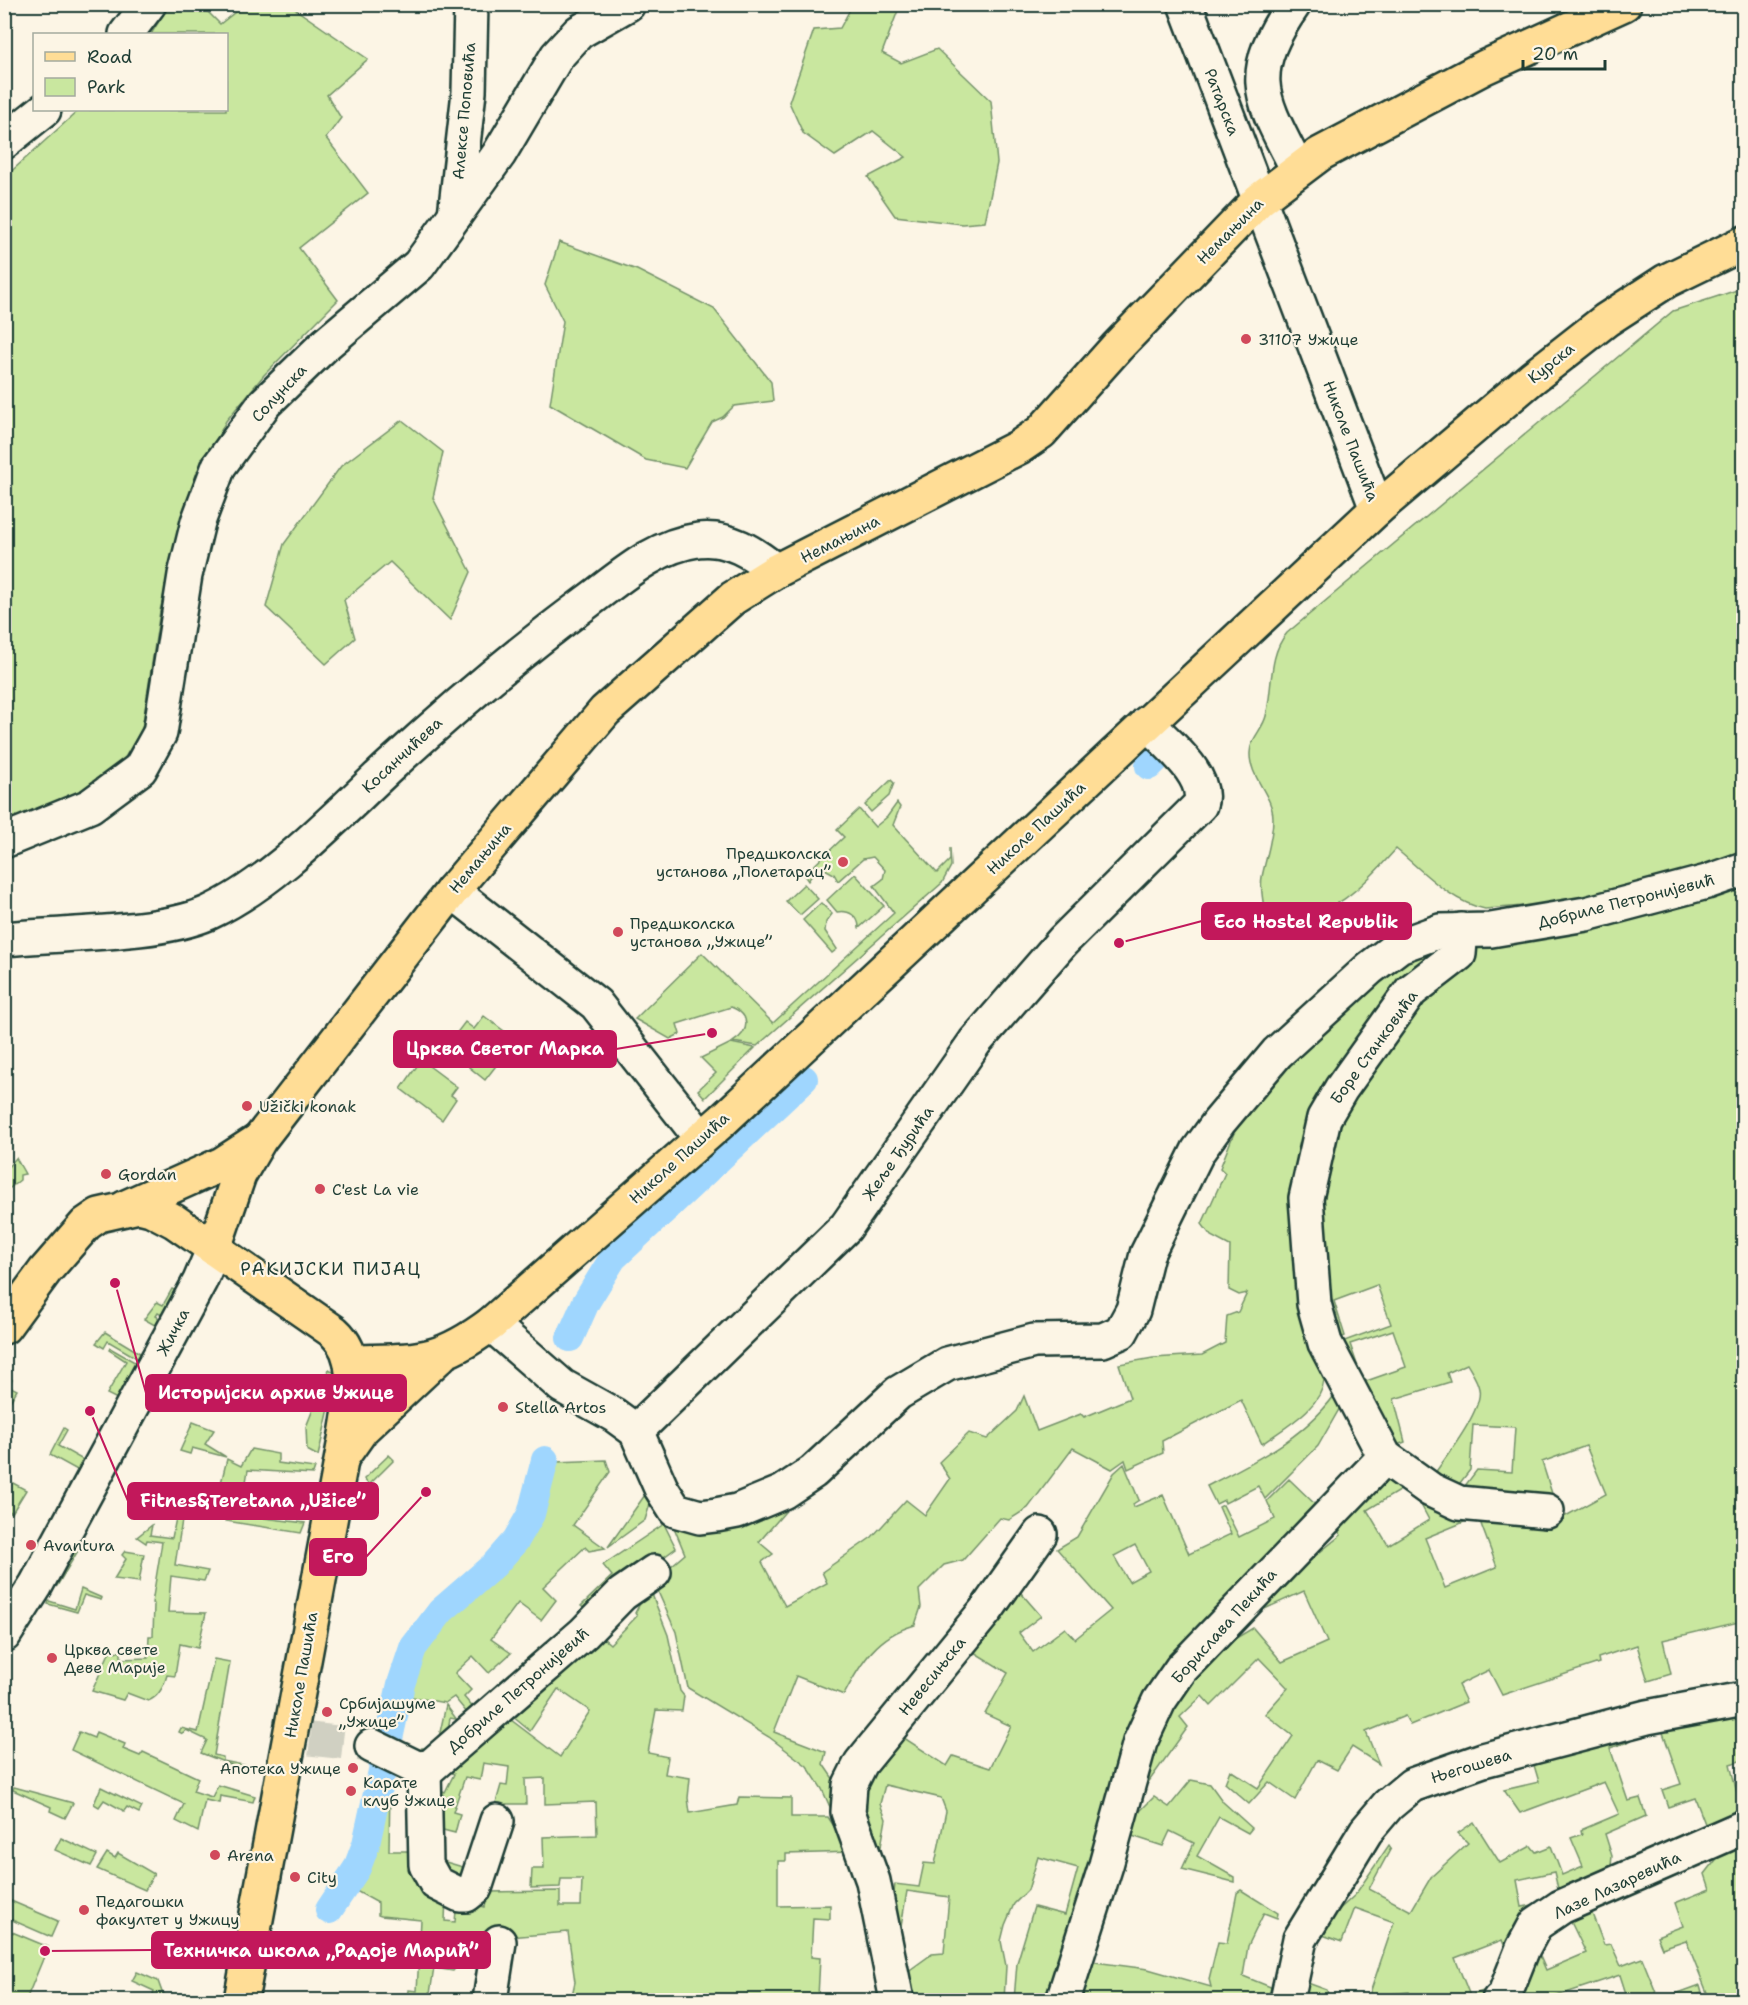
<svg xmlns="http://www.w3.org/2000/svg" width="1748" height="2005" viewBox="0 0 1748 2005" font-family="'Shantell Sans',sans-serif">
	<rect width="100%" height="100%" fill="#fcf5e5"/>
	<filter id="ink" filterUnits="userSpaceOnUse"><feTurbulence type="fractalNoise" baseFrequency=".0167" numOctaves="2"/><feDisplacementMap in="SourceGraphic" scale="12" xChannelSelector="R" yChannelSelector="G"/><feConvolveMatrix kernelMatrix="1 2 1 2 8 2 1 2 1" color-interpolation-filters="sRGB"/></filter>
	<g filter="url(#ink)">
		<!-- green -->
		<g fill="#c9e79f" stroke="#74926a" stroke-width="1.5" fill-rule="evenodd">
			<polygon points="853,4 900,5 882,53 901,63 937,49 991,101 997,163 985,222 962,224 895,216 868,177 906,157 873,131 835,156 803,133 789,102 814,30 840,28"/>
			<polygon points="169,5 201,5 220,24 244,5 289,5 368,59 327,95 341,118 326,138 368,193 299,248 338,300 264,375 226,421 199,473 177,538 160,611 142,729 120,766 78,796 5,828 5,177 79,110 226,110 226,34 151,34"/>
			<polygon points="559,242 637,270 714,309 771,382 773,401 734,406 723,417 712,422 685,468 646,460 550,404 563,321 545,285"/>
			<path d="M1743,288V854L1586,901L1485,909C1450,902 1423,871 1396,849C1360,889 1334,918 1278,920L1264,909C1263,899 1260,887 1262,877C1266,857 1273,839 1273,818C1273,795 1249,777 1250,753C1250,739 1263,729 1266,716C1273,688 1268,655 1287,633L1673,311Z"/>
			<polygon points="402,420 443,452 433,498 471,572 450,620 390,562 344,600 355,638 326,664 266,607 284,544 341,466"/>
			<polygon points="891,780 894,783 889,796 871,812 865,805"/>
			<path d="M897,803L900,807L893,825L937,873L950,860V848L951,866L942,883L757,1046L733,1042C750,1031 751,1015 731,1007L677,1024L680,1034L670,1039L635,1019L702,953L773,1023L894,913L874,886L883,879L885,870L873,857L863,859L838,881L834,874L825,869L814,872L808,881L804,875L844,837L837,830L859,809L875,827L887,817Z"/>
			<path d="M855,874L884,906L859,928C859,916 849,910 837,912L827,900Z"/>
			<polygon points="804,884 818,899 800,915 786,901"/>
			<path d="M1743,887V1621L1663,1640L1671,1674L1648,1681L1637,1645L1598,1658L1599,1663L1502,1695L1489,1670L1458,1685L1466,1702L1410,1725L1405,1716L1366,1732L1379,1764L1352,1747L1337,1770L1317,1760L1295,1800L1269,1782L1249,1804L1225,1783L1230,1770L1258,1788L1293,1736L1265,1714L1288,1688L1259,1658L1211,1706L1202,1696L1180,1717L1188,1727L1142,1791L1157,1721L1216,1650L1253,1628L1282,1662L1327,1642L1304,1591L1258,1612L1299,1569L1341,1535L1332,1523L1385,1470L1409,1485L1367,1510L1388,1545L1429,1520L1419,1501L1479,1516L1425,1538L1445,1588L1497,1567L1481,1524L1495,1517H1564L1606,1494L1586,1446L1542,1462L1555,1503L1458,1495L1477,1470L1512,1472L1515,1427L1473,1425L1470,1470L1453,1492L1430,1480C1442,1462 1484,1410 1479,1389C1478,1381 1471,1371 1467,1364L1447,1373L1450,1382L1394,1399L1405,1442L1394,1446L1358,1384L1406,1367L1393,1330L1350,1344L1361,1376L1336,1344L1391,1324L1377,1285L1334,1301L1345,1336L1334,1340L1325,1316L1318,1164L1362,1070L1475,942L1587,930Z"/>
			<polygon points="821,903 832,914 826,922 825,931 837,949 832,953 803,920"/>
			<path d="M1448,938L1315,1124L1318,1352C1320,1360 1324,1371 1324,1380C1322,1408 1282,1429 1262,1444L1241,1400L1162,1441L1163,1453L1128,1469L1125,1460L1112,1469L1073,1448L1028,1508L1009,1520L1000,1518L963,1560L944,1565L919,1590L921,1607L915,1625C878,1635 861,1662 844,1695L796,1676L774,1732L826,1752L823,1764L834,1780V1816L822,1789L807,1766L769,1737L688,1688L676,1632L659,1594L657,1578L685,1554L673,1525L790,1506L759,1542L773,1554L762,1562L785,1606L827,1583L822,1572L872,1537L906,1500L925,1515L950,1479L939,1462L969,1433L987,1439L1017,1411L1024,1396L1037,1431L1081,1414L1084,1417L1130,1398L1119,1364L1153,1358L1202,1355L1225,1343L1227,1316L1238,1312L1247,1293L1239,1295L1229,1290L1230,1246L1211,1236L1202,1224L1225,1173L1220,1168L1240,1118L1287,1062L1373,977Z"/>
			<polygon points="484,1016 516,1040 485,1080 469,1067 476,1057 452,1039 465,1022 474,1029"/>
			<polygon points="731,1043 755,1048 705,1098 698,1090 716,1073 701,1058"/>
			<polygon points="421,1060 457,1087 451,1095 456,1099 442,1120 401,1089"/>
			<polygon points="16,1158 25,1174 20,1175 20,1180 5,1192 5,1170"/>
			<polygon points="172,1289 179,1292 166,1317 158,1313 156,1316 164,1321 160,1328 144,1319 157,1302 163,1305"/>
			<polygon points="105,1332 143,1355 142,1361 108,1341 104,1348 96,1343"/>
			<polygon points="110,1348 140,1365 121,1401 107,1394 126,1361 109,1350"/>
			<polygon points="329,1369 337,1374 318,1456 307,1450 306,1427"/>
			<polygon points="5,1374 12,1380 9,1386 17,1390 5,1410"/>
			<path d="M1340,1387L1346,1397L1318,1446L1265,1499L1258,1486L1225,1503L1224,1500L1216,1504L1207,1486C1256,1461 1310,1435 1340,1387Z"/>
			<polygon points="193,1422 214,1430 205,1444 226,1457 192,1448 190,1454 180,1451"/>
			<polygon points="64,1428 67,1430 58,1446 85,1461 79,1471 50,1455"/>
			<polygon points="251,1449 278,1454 278,1463 315,1468 313,1474 248,1470 243,1500 232,1499 233,1495 219,1491 227,1459 241,1466"/>
			<polygon points="389,1455 394,1460 369,1485 364,1479"/>
			<path d="M606,1460L610,1472L573,1525L605,1548L589,1551L585,1547L543,1587L556,1600L541,1620L518,1603L491,1639L511,1653L489,1673L473,1656L455,1673L471,1690L464,1697L481,1717L472,1719L454,1697L445,1703L407,1696C420,1617 481,1603 524,1548C544,1522 549,1493 556,1462Z"/>
			<path d="M1124,1464L1139,1500L1133,1504L1134,1507L1163,1495L1189,1554L1231,1534L1219,1507L1223,1505L1239,1537L1275,1519L1267,1501L1289,1479L1320,1509L1171,1666L1051,2000H1014L1017,1963L1034,1907L1065,1915L1078,1868L1038,1857L1028,1890L1014,1904L1005,1925L1001,1941L1006,1966L1004,2000H904L900,1977L932,1954L944,1953L949,1897L907,1891L899,1939L892,1911L895,1884L919,1887L924,1863L935,1864L946,1811L941,1798L885,1785L880,1804L886,1819L878,1863L874,1867L859,1786L895,1732L947,1766L953,1756L990,1768L1011,1726L985,1714L1008,1673L964,1646L1014,1585L1041,1616L1019,1633L1033,1652L1065,1628L1075,1639L1111,1610L1057,1549L1077,1537L1114,1473ZM1135,1545L1149,1571L1129,1582L1114,1556Z"/>
			<polygon points="11,1482 26,1490 12,1513 4,1508 5,1490"/>
			<polygon points="645,1495 650,1504 645,1520 608,1547"/>
			<polygon points="232,1500 230,1514 305,1523 301,1533 226,1521"/>
			<path d="M176,1518L182,1520L175,1565L208,1571L204,1581L171,1576L168,1612L206,1613L198,1648L180,1644L175,1676L167,1675C164,1686 159,1697 148,1701L127,1693L123,1700L92,1691L110,1651L121,1652V1659L148,1658L149,1636H153L154,1604L152,1603L162,1542L147,1540L146,1543L137,1537L152,1525L150,1535L172,1538Z"/>
			<polygon points="664,1524 676,1548 626,1585 595,1616 581,1606 612,1576 603,1565"/>
			<polygon points="78,1542 82,1544 57,1586 53,1583"/>
			<polygon points="125,1551 144,1554 139,1582 114,1579 126,1559 122,1555"/>
			<polygon points="652,1581 653,1597 668,1635 680,1691 684,1696 682,1711 656,1710 648,1753 668,1757 665,1774 690,1778 688,1798 690,1813 737,1805 739,1797 791,1798 791,1817 828,1817 851,1852 786,1854 786,1861 778,1861 778,1906 830,1905 830,1919 813,1918 811,1957 820,1958 818,1997 876,2000 571,2000 575,1982 568,1932 509,1937 494,1944 479,1942 453,1971 434,1968 429,2000 408,2000 409,1990 417,1991 421,1920 381,1916 378,1915 378,1903 356,1891 373,1859 390,1785 389,1851 419,1851 446,1895 445,1921 455,1922 457,1900 485,1907 488,1892 560,1891 560,1906 581,1906 582,1879 561,1879 560,1887 531,1888 532,1869 544,1869 543,1837 597,1835 596,1802 545,1804 545,1778 525,1779 526,1804 506,1804 506,1824 491,1820 501,1785 507,1786 509,1767 483,1763 480,1780 465,1777 453,1812 460,1814 455,1833 431,1827 430,1785 445,1792 454,1774 443,1768 503,1714 560,1757 590,1711 558,1689 530,1731 506,1711 595,1631 610,1644 637,1616 635,1613"/>
			<polygon points="81,1589 102,1598 101,1600 84,1595 77,1612 48,1604 49,1601 75,1609"/>
			<polygon points="214,1659 230,1662 214,1755 223,1757 223,1761 248,1766 247,1771 201,1753 207,1740 186,1730 183,1734 179,1732 181,1728 198,1732"/>
			<polygon points="446,1705 460,1724 453,1739 456,1719 450,1718 446,1743 419,1763 422,1748 431,1750 437,1746"/>
			<polygon points="1743,1709 1743,1760 1730,1764 1743,1818 1709,1834 1695,1798 1668,1807 1662,1790 1681,1784 1660,1724"/>
			<polygon points="79,1732 94,1738 96,1732 125,1744 123,1749 140,1756 143,1752 198,1778 193,1791 212,1797 218,1785 255,1796 253,1802 220,1796 219,1803 205,1800 198,1832 176,1821 184,1804 71,1750"/>
			<polygon points="1624,1733 1628,1742 1610,1748 1628,1801 1640,1798 1646,1816 1605,1834 1612,1856 1610,1875 1560,1897 1554,1872 1517,1880 1522,1907 1543,1903 1511,1963 1502,1940 1455,1958 1470,1996 1499,1985 1485,2000 1411,2000 1409,1992 1369,1996 1394,1922 1355,1908 1342,1942 1314,1932 1355,1895 1389,1845 1391,1848 1369,1889 1411,1911 1431,1877 1468,1843 1458,1833 1474,1822 1500,1863 1531,1846 1536,1852 1551,1846 1562,1875 1583,1866 1571,1838 1582,1834 1581,1830 1619,1814 1604,1782 1520,1813 1504,1790 1539,1782 1531,1755"/>
			<polygon points="1191,1780 1210,1784 1223,1802 1252,1828 1248,1833 1219,1817 1197,1856 1234,1877 1234,1882 1182,1869 1194,1843 1170,1831 1163,1846 1129,1835 1132,1819 1154,1797 1169,1807"/>
			<polygon points="14,1787 73,1803 65,1818 50,1811 51,1807 13,1790"/>
			<polygon points="101,1787 142,1807 139,1813 127,1807 124,1811 104,1800 99,1807 94,1804"/>
			<polygon points="1743,1834 1743,2000 1710,2000 1686,1940 1662,1948 1657,1936 1683,1926 1675,1903 1710,1889 1705,1874 1732,1839"/>
			<polygon points="61,1838 97,1855 91,1866 55,1850"/>
			<polygon points="107,1853 115,1858 118,1853 154,1874 145,1890 97,1869"/>
			<polygon points="432,1858 473,1870 468,1887"/>
			<polygon points="1241,1890 1278,1913 1277,1918 1264,1913 1248,1946 1243,1976 1278,1990 1277,1999 1073,2000 1087,1961 1148,1969 1211,1987 1209,1979 1218,1942 1227,1943 1237,1893"/>
			<polygon points="4,1898 58,1921 51,1937 5,1917"/>
			<polygon points="1589,1906 1604,1945 1611,1944 1621,1966 1642,1958 1659,2000 1700,1985 1702,1992 1678,2000 1628,2000 1620,1975 1545,2000 1517,2000 1535,1945 1546,1970 1586,1953 1570,1920"/>
			<polygon points="5,1929 48,1947 26,2000 5,2000"/>
			<polygon points="137,1972 158,1981 162,1992 170,2000 152,1997 154,1991 132,1981"/>
			<polygon points="1297,1979 1327,1990 1329,2000 1295,2000"/>
		</g>
		<g fill="none" stroke-linecap="round" stroke-linejoin="round">
			<!-- canal -->
			<g stroke="#9fd6fe" stroke-width="28">
				<polyline points="1149,766 1157,758"/>
				<polyline points="570,1338 586,1302 613,1258 804,1079"/>
				<polyline points="329,1910 357,1868 366,1844 401,1684 413,1648 441,1611 494,1565 516,1540 531,1514 545,1460"/>
			</g>
			<!-- minor-tunnel -->
			<polyline stroke="#d0d0c2" stroke-width="33" stroke-dasharray="33 16" stroke-linecap="butt" points="310,1739 372,1746"/>
			<!-- minor casing -->
			<g stroke="#1f3d34" stroke-width="38">
				<g id="minor">
					<polyline points="1185,4 1377,509"/>
					<path d="M1294,4C1243,77 1262,99 1298,170"/>
					<polyline points="126,34 149,4"/>
					<polyline points="4,142 44,110"/>
					<polyline points="455,215 469,92 471,4"/>
					<polyline points="4,841 90,806 140,769 160,733 185,575 198,522 219,466 265,403 327,343 419,265 499,154 557,56 579,32 628,4"/>
					<polyline points="452,891 596,1004 701,1138"/>
					<polyline points="1461,930 1459,954 1411,991 1341,1089 1324,1118 1306,1198 1314,1304 1325,1343 1385,1457 1431,1490 1459,1503 1547,1511"/>
					<path d="M4,939C62,933 158,935 208,913C274,883 337,815 390,766C453,708 518,653 587,602C621,577 654,546 698,540C728,536 754,553 776,571"/>
					<polyline points="491,1324 562,1386 614,1415 636,1431 661,1488 675,1510 700,1517 716,1515 737,1511 783,1492 813,1472 898,1393 947,1364 1034,1341 1103,1340 1121,1332 1133,1310 1147,1254 1198,1151 1219,1122 1277,1053 1370,968 1399,946 1440,931 1491,930 1586,914 1707,882 1744,869"/>
					<path d="M636,1431L846,1227L975,1042L1063,941L1200,805C1210,776 1166,743 1147,723"/>
					<polyline points="4,1635 36,1585 200,1281 214,1248"/>
					<polyline points="372,1746 417,1768 430,1767 584,1633 622,1594 654,1572"/>
					<polyline points="424,1769 426,1865 436,1883 460,1895 466,1895 475,1888 497,1821"/>
					<polyline points="490,2000 499,1942"/>
					<polyline points="897,2000 873,1881 848,1812 850,1785 861,1763 987,1609 1040,1534"/>
					<polyline points="1063,2000 1106,1865 1140,1742 1159,1701 1181,1669 1385,1457"/>
					<polyline points="1287,2000 1300,1939 1366,1831 1388,1805 1412,1785 1483,1760 1647,1717 1744,1699"/>
					<polyline points="1499,2000 1504,1996 1523,1948 1536,1924 1561,1907 1744,1827"/>
				</g>
			</g>
			<!-- major casing -->
			<g stroke="#1f3d34" stroke-width="38">
				<g id="major">
					<polyline points="126,1207 222,1164 256,1142"/>
					<polyline points="214,1248 239,1175 260,1139 452,891 605,711 733,598 776,571 1019,447 1041,432 1117,347 1259,200 1320,154 1485,67 1624,4"/>
					<path d="M4,1327L45,1271L86,1224L99,1215L139,1206L151,1209L174,1221L334,1332C361,1356 352,1397 347,1429L241,2000"/>
					<path d="M351,1362C416,1360 436,1365 491,1324L723,1120L1377,509L1532,378L1606,320L1666,281L1744,243"/>
					<polyline points="345,1453 362,1429 440,1356"/>
				</g>
			</g>
			<!-- minor -->
			<use href="#minor" stroke="#fcf5e5" stroke-width="33"/>
			<!-- major -->
			<use href="#major" stroke="#ffdd96" stroke-width="33"/>
		</g>
	</g>
	<!-- markers -->
	<g fill="#d1495b" stroke="#fcf5e5" stroke-width="2">
		<circle cx="1246" cy="339" r="6"/>
		<circle cx="843" cy="862" r="6"/>
		<circle cx="618" cy="932" r="6"/>
		<circle cx="247" cy="1106" r="6"/>
		<circle cx="106" cy="1174" r="6"/>
		<circle cx="320" cy="1189" r="6"/>
		<circle cx="503" cy="1407" r="6"/>
		<circle cx="31" cy="1545" r="6"/>
		<circle cx="52" cy="1658" r="6"/>
		<circle cx="327" cy="1712" r="6"/>
		<circle cx="353" cy="1768" r="6"/>
		<circle cx="351" cy="1791" r="6"/>
		<circle cx="215" cy="1855" r="6"/>
		<circle cx="295" cy="1877" r="6"/>
		<circle cx="84" cy="1910" r="6"/>
	</g>
	<g text-anchor="middle" dominant-baseline="central" stroke-width="4.5" stroke-linejoin="round" paint-order="stroke">
		<!-- street labels -->
		<g font-size="16" fill="#1f3d34" stroke="#fcf5e5">
			<text transform="translate(1222 102) rotate(69)">Ратарска</text>
			<text transform="translate(464 111) rotate(-85)">Алексе Поповића</text>
			<text transform="translate(1230 231) rotate(-45)">Немањина</text>
			<text transform="translate(1551 363) rotate(-39)">Курска</text>
			<text transform="translate(279 393) rotate(-47)">Солунска</text>
			<text transform="translate(1351 441) rotate(69)">Николе Пашића</text>
			<text transform="translate(840 539) rotate(-27)">Немањина</text>
			<text transform="translate(402 755) rotate(-43)">Косанчићева</text>
			<text transform="translate(1036 828) rotate(-43)">Николе Пашића</text>
			<text transform="translate(480 858) rotate(-50)">Немањина</text>
			<text transform="translate(1626 901) rotate(-14)">Добриле Петронијевић</text>
			<text transform="translate(1374 1047) rotate(-54)">Боре Станковића</text>
			<text transform="translate(898 1153) rotate(-55)">Жеље Ђурића</text>
			<text transform="translate(679 1158) rotate(-42)">Николе Пашића</text>
			<text transform="translate(173 1332) rotate(-62)">Жичка</text>
			<text transform="translate(1224 1626) rotate(-48)">Борислава Пекића</text>
			<text transform="translate(301 1675) rotate(-80)">Николе Пашића</text>
			<text transform="translate(932 1676) rotate(-51)">Невесињска</text>
			<text transform="translate(518 1690) rotate(-41)">Добриле Петронијевић</text>
			<text transform="translate(1471 1766) rotate(-17)">Његошева</text>
			<text transform="translate(1617 1885) rotate(-25)">Лазе Лазаревића</text>
		</g>
		<!-- poi labels -->
		<g font-size="16" fill="#1f3d34" stroke="#fcf5e5" text-anchor="start">
			<text x="1258" y="339">31107 Ужице</text>
			<text x="831" y="853" text-anchor="end">Предшколска<tspan x="831" dy="18">установа „Полетарац”</tspan></text>
			<text x="630" y="923">Предшколска<tspan x="630" dy="18">установа „Ужице”</tspan></text>
			<text x="259" y="1106">Užički konak</text>
			<text x="118" y="1174">Gordan</text>
			<text x="332" y="1189">C'est La vie</text>
			<text x="515" y="1407">Stella Artos</text>
			<text x="43" y="1545">Avantura</text>
			<text x="64" y="1649">Црква свете<tspan x="64" dy="18">Деве Марије</tspan></text>
			<text x="339" y="1703">Србијашуме<tspan x="339" dy="18">„Ужице”</tspan></text>
			<text x="341" y="1768" text-anchor="end">Апотека Ужице</text>
			<text x="363" y="1782">Карате<tspan x="363" dy="18">клуб Ужице</tspan></text>
			<text x="227" y="1855">Arena</text>
			<text x="307" y="1877">City</text>
			<text x="96" y="1901">Педагошки<tspan x="96" dy="18">факултет у Ужицу</tspan></text>
		</g>
		<!-- neighbourhood labels -->
		<g font-size="18" letter-spacing="1.5" fill="#1f3d34" stroke="#fcf5e5">
			<text x="331" y="1269">РАКИЈСКИ ПИЈАЦ</text>
		</g>
	</g>
	<!-- callouts -->
	<path fill="none" stroke="#c2185b" stroke-width="2" d="M1119 943L1202 921M712 1033L616 1049M115 1283L146 1393M90 1411L128 1501M426 1492L366 1557M45 1951L152 1950"/>
	<g fill="#c2185b" stroke="#fcf5e5" stroke-width="2">
		<circle cx="1119" cy="943" r="6"/>
		<circle cx="712" cy="1033" r="6"/>
		<circle cx="115" cy="1283" r="6"/>
		<circle cx="90" cy="1411" r="6"/>
		<circle cx="426" cy="1492" r="6"/>
		<circle cx="45" cy="1951" r="6"/>
	</g>
	<g fill="#c2185b" stroke="#c2185b" stroke-width="2">
		<rect x="1202" y="903" width="209" height="36" rx="6"/>
		<rect x="394" y="1031" width="222" height="36" rx="6"/>
		<rect x="146" y="1375" width="260" height="36" rx="6"/>
		<rect x="128" y="1483" width="250" height="36" rx="6"/>
		<rect x="310" y="1539" width="56" height="36" rx="6"/>
		<rect x="152" y="1932" width="338" height="36" rx="6"/>
	</g>
	<g font-size="18" text-anchor="middle" font-weight="bold" fill="#fff">
		<text x="1306" y="928">Eco Hostel Republik</text>
		<text x="505" y="1055">Црква Светог Марка</text>
		<text x="276" y="1399">Историјски архив Ужице</text>
		<text x="253" y="1507">Fitnes&amp;Teretana „Užice”</text>
		<text x="338" y="1563">Его</text>
		<text x="321" y="1957">Техничка школа „Радоје Марић”</text>
	</g>
	<!-- margin -->
	<rect width="1748" height="2005" fill="none" stroke="#fcf5e5" stroke-width="24"/>
	<rect x="12" y="12" width="1724" height="1981" fill="none" stroke="#1f3d34" stroke-width="2" filter="url(#ink)"/>
	<!-- legend -->
	<rect x="33" y="33" width="195" height="78" fill="#fcf5e5" stroke="#a4ab9e" stroke-width="1.5"/>
	<rect x="45" y="52" width="30" height="9" fill="#ffdd96" stroke="#a4ab9e" stroke-width="1.5"/>
	<text x="87" y="63" font-size="18" fill="#1f3d34">Road</text>
	<rect x="45" y="78" width="30" height="18" fill="#c9e79f" stroke="#a4ab9e" stroke-width="1.5"/>
	<text x="87" y="93" font-size="18" fill="#1f3d34">Park</text>
	<!-- scale -->
	<path d="M1523 60v9h82v-9" fill="none" stroke="#1f3d34" stroke-width="3"/>
	<text x="1532" y="60" font-size="18" fill="#1f3d34" stroke="#fcf5e5" stroke-width="4.5" paint-order="stroke">20 m</text>
</svg>
